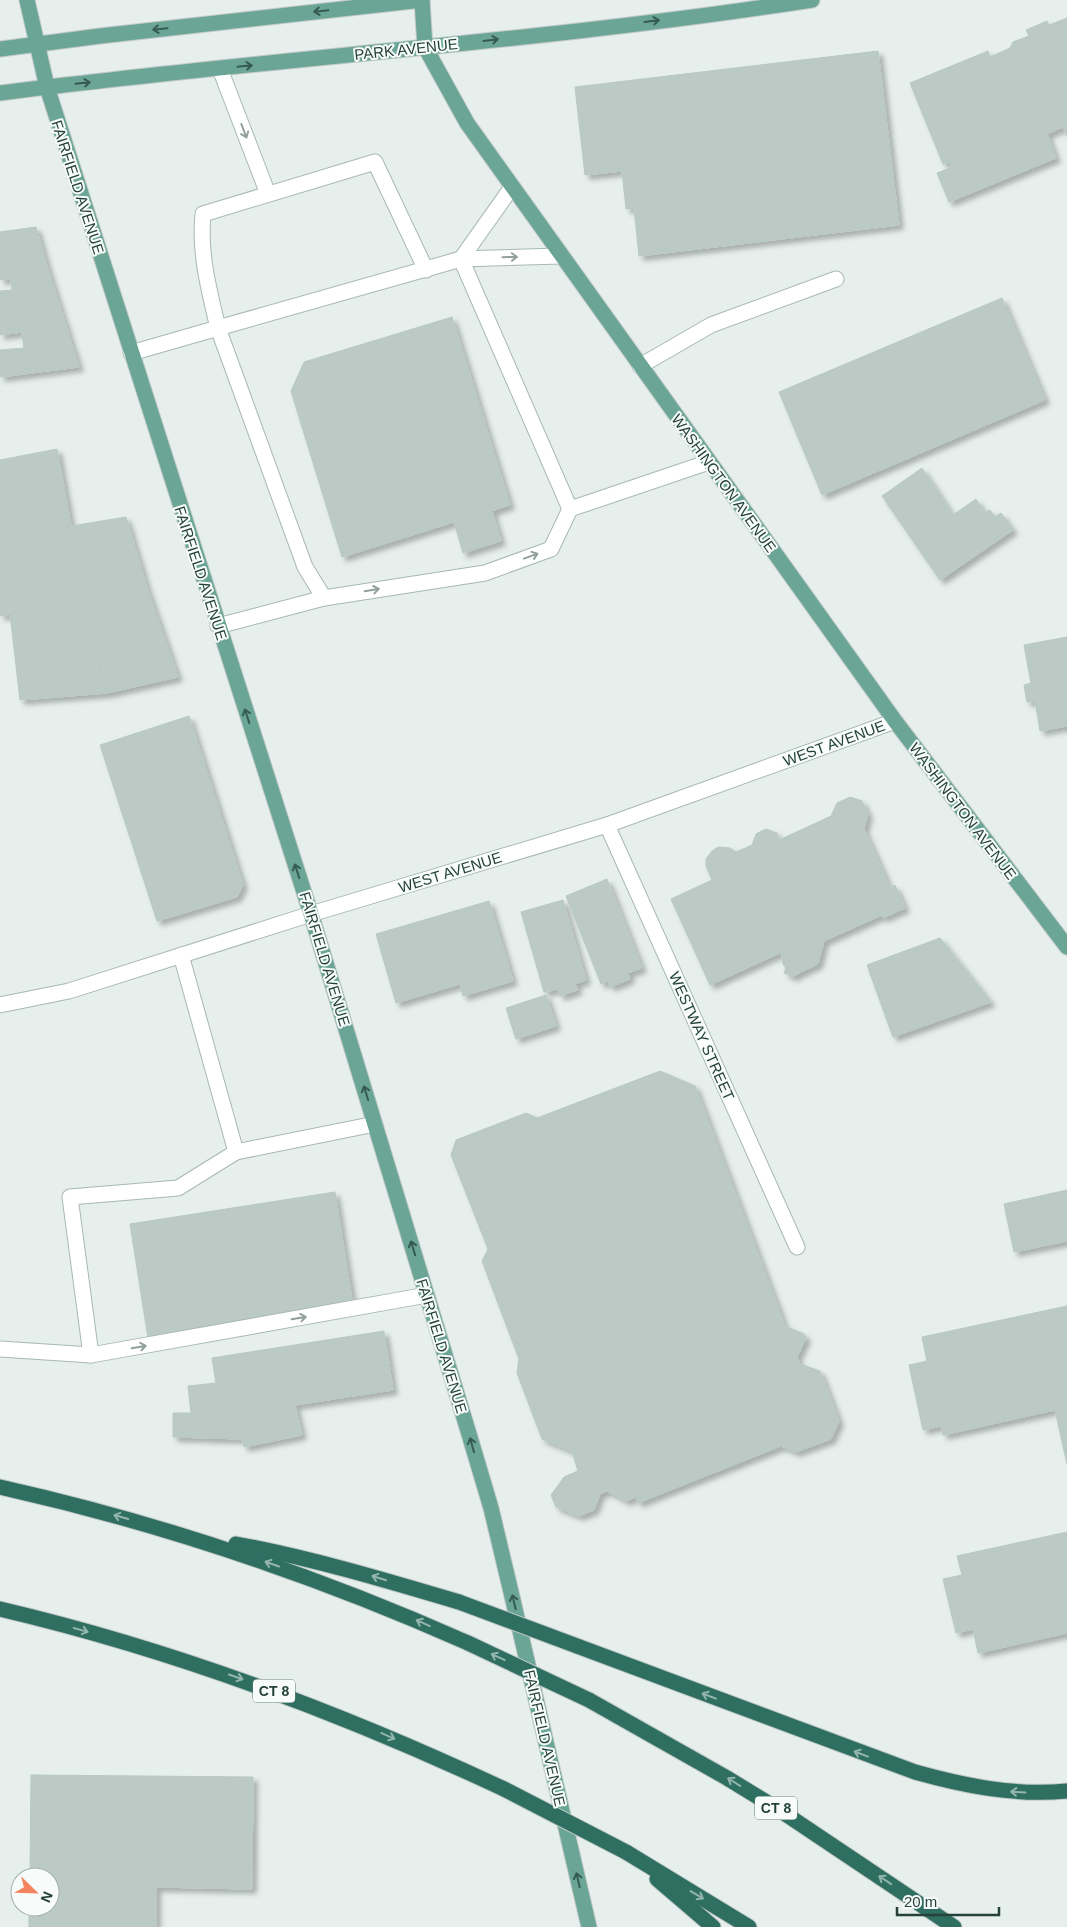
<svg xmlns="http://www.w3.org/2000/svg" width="1067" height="1927" viewBox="0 0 1067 1927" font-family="Arial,sans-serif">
	<defs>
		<filter id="shadow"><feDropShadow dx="4.5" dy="4.5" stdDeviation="2.5" flood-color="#0004"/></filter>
	</defs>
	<rect width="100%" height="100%" fill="#e6efeb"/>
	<!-- building -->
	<g fill="#bbcac4" stroke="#b8c9c2" filter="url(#shadow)">
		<polygon points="1067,18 1067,136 1063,127 1047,134 1056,158 949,202 937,173 952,167 949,162 943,164 910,83 988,51 990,57 1010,48 1013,42 1029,36 1026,30 1047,21 1049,25"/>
		<polygon points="878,51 899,225 639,256 634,208 626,209 622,171 585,175 575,87"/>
		<polygon points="36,227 49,273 0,280 0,232"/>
		<polygon points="49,273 79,367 0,377 0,350 24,348 22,332 0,335 0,291 12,290 11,278"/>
		<polygon points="1002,298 1045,400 822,495 779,392"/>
		<polygon points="452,317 510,505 492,511 501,541 463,553 454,522 342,557 291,391 304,362"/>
		<polygon points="57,449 71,525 0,539 0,460"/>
		<polygon points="922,468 953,515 976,499 985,513 990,510 995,517 1001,513 1013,530 940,580 882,496"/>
		<polygon points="126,517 148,591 43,608 29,533"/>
		<polygon points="29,533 43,608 0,616 0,539"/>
		<polygon points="148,591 178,677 107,693 80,602"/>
		<polygon points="80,602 107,693 20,700 10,614"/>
		<polygon points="1067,637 1067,726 1040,731 1035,701 1027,702 1024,685 1031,683 1024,645"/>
		<polygon points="189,716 243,885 237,897 157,921 100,745"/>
		<polygon points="850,797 862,801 868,814 864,829 890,888 895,885 905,908 883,918 882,915 824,941 818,964 795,975 794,977 784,973 786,968 783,964 782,952 710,985 671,899 712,880 706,866 706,859 712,851 718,847 730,848 736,852 752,845 756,834 766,829 777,833 779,840 831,816 837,803"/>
		<polygon points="607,879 642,968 628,973 630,979 610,987 608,981 601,984 566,896"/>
		<polygon points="563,900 586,980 575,984 578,990 560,996 558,989 544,992 521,912"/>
		<polygon points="489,901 513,981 463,996 460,984 396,1003 376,934"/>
		<polygon points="940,938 991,1002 893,1037 867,965"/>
		<polygon points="546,995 556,1026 516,1039 506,1008"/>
		<polygon points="660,1071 695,1086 785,1326 804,1334 806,1338 797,1357 800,1364 820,1371 839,1421 831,1439 796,1452 781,1446 638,1503 636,1497 626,1501 607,1491 600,1494 594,1510 579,1516 556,1507 551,1495 564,1477 578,1471 572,1451 542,1439 517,1373 519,1359 482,1261 488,1249 451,1155 456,1140 526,1113 537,1118"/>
		<polygon points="1067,1190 1067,1241 1014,1252 1004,1204"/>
		<polygon points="335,1192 353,1306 148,1338 130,1224"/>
		<polygon points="1067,1306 1067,1464 1055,1410 943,1435 941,1426 923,1430 909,1365 927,1361 922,1337"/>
		<polygon points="384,1331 393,1390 295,1405 302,1435 244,1447 242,1439 173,1437 173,1413 191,1413 188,1386 216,1383 212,1358"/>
		<polygon points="1067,1532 1067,1633 978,1653 973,1629 956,1633 943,1579 962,1575 957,1556"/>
		<polygon points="31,1775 253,1777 252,1889 156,1887 156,1927 29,1927 29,1907 50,1907 50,1877 30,1877"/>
	</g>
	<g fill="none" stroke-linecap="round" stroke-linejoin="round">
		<!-- minor casing -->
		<g stroke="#a8b8b2" stroke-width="17">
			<g id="minor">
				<polyline points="220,69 268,194"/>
				<polyline points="461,259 570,509"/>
				<polyline points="461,259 512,187"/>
				<path d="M131,353L218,328C209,290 199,253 203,214L375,162L426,270"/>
				<polyline points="640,366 711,325 836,279"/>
				<polyline points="324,598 305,567 218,328 461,259 561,256"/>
				<polyline points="218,626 324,598 485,573 551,549 570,509 709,462"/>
				<polyline points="607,825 797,1247"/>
				<polyline points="181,955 236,1152 375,1124"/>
				<polyline points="0,1005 69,991 311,914 607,825 895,721"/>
				<polyline points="0,1349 91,1355 427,1295"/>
				<polyline points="91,1355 70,1197 178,1188 236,1152"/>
			</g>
		</g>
		<!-- major casing -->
		<g stroke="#c2cac8" stroke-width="17">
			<g id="major">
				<polyline points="27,0 47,87 311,914 469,1434 491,1508 511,1592 589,1927"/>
				<polyline points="422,0 425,47 467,123 895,721 1067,947"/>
				<polyline points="0,49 100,36 422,0"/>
				<path d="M0,93C270,58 543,42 812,0"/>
			</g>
		</g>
		<!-- highway casing -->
		<g stroke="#c2cac8" stroke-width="17">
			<g id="highway">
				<path d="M0,1487C161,1523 317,1576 468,1643"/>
				<path d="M236,1544C311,1558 385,1580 459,1602"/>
				<path d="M0,1609C175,1650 342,1713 504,1789"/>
				<path d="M577,1646L915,1772C965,1786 1015,1796 1067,1791"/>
				<polyline points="589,1700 727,1778 781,1811 954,1927"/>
				<polyline points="626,1852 749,1927"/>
				<polyline points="657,1879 713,1927"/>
			</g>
		</g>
		<!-- minor -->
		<use href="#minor" stroke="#fff" stroke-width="15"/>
		<!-- major -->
		<use href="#major" stroke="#6aa596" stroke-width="15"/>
		<!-- highway -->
		<use href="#highway" stroke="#2f6f62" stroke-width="15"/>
		<!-- highway-bridge casing -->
		<g stroke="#c2cac8" stroke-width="17" stroke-linecap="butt">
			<g id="highway-bridge">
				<polyline points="459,1602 577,1646"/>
				<polyline points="468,1643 589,1700"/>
				<polyline points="504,1789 626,1852"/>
			</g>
		</g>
		<!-- highway-bridge -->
		<use href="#highway-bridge" stroke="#2f6f62" stroke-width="15"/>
	</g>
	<!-- one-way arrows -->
	<defs><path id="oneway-shaft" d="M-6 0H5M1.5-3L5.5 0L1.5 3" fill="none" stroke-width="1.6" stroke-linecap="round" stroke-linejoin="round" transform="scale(1.25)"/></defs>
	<g stroke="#365b51">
		<use href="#oneway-shaft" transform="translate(321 11) rotate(174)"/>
		<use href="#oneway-shaft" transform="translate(652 21) rotate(-7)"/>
		<use href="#oneway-shaft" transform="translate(160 29) rotate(174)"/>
		<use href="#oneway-shaft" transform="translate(491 40) rotate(-7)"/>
		<use href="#oneway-shaft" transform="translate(245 66) rotate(-6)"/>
		<use href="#oneway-shaft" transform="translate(83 83) rotate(-6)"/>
		<use href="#oneway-shaft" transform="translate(247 716) rotate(-108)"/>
		<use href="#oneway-shaft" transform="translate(297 871) rotate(-108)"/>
		<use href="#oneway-shaft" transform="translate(366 1093) rotate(-107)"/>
		<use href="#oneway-shaft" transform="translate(413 1248) rotate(-107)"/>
		<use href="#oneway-shaft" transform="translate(472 1445) rotate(-106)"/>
		<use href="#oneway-shaft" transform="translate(514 1602) rotate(-103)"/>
		<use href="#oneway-shaft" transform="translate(578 1880) rotate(-103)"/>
	</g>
	<g stroke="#92a09c">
		<use href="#oneway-shaft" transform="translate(244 131) rotate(69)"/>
		<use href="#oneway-shaft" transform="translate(510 257) rotate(-1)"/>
		<use href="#oneway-shaft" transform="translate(531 556) rotate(-20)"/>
		<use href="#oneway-shaft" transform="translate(372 590) rotate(-9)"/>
		<use href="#oneway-shaft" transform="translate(299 1318) rotate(-10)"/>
		<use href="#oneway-shaft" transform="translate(139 1347) rotate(-10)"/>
	</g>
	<g stroke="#93b5ae">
		<use href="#oneway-shaft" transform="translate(121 1517) rotate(-164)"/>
		<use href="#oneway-shaft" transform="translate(272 1564) rotate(-161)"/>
		<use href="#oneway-shaft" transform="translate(379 1578) rotate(-163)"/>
		<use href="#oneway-shaft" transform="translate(423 1623) rotate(-156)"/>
		<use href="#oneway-shaft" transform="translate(81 1630) rotate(15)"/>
		<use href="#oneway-shaft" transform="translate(498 1657) rotate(-155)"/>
		<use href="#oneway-shaft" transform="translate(236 1677) rotate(19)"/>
		<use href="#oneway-shaft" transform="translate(709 1696) rotate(-159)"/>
		<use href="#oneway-shaft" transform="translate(388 1736) rotate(24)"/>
		<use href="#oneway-shaft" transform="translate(861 1754) rotate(-159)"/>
		<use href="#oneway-shaft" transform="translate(734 1782) rotate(-148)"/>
		<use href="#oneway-shaft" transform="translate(1018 1792) rotate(-177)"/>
		<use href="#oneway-shaft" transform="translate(885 1880) rotate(-146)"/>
		<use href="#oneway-shaft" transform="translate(697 1895) rotate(31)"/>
	</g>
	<g text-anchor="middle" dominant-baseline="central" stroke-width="4" stroke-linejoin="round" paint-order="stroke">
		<!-- shield labels -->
		<g fill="#f7fbf9" stroke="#637a73" stroke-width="1">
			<rect x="253" y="1679.5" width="42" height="23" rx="4"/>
			<rect x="755" y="1796.5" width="42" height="23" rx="4"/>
		</g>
		<g font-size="14" font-weight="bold" fill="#24423a">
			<text x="274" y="1691">CT 8</text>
			<text x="776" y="1808">CT 8</text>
		</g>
		<!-- street labels -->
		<g font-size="15" fill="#24423a" stroke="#f7fbf9">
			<text transform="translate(406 49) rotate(-6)">PARK AVENUE</text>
			<text transform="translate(78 187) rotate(72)">FAIRFIELD AVENUE</text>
			<text transform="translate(724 483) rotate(54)">WASHINGTON AVENUE</text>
			<text transform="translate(201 573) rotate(72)">FAIRFIELD AVENUE</text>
			<text transform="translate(834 743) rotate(-20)">WEST AVENUE</text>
			<text transform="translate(963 811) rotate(53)">WASHINGTON AVENUE</text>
			<text transform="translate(450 872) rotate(-17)">WEST AVENUE</text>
			<text transform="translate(325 959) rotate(73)">FAIRFIELD AVENUE</text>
			<text transform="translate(702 1036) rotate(66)">WESTWAY STREET</text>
			<text transform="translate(442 1346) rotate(73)">FAIRFIELD AVENUE</text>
			<text transform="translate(545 1738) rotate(77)">FAIRFIELD AVENUE</text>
		</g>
	</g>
	<!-- north arrow -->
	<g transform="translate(35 1892) rotate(113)"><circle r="24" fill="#f7fbf9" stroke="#a3b1ad"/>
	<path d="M0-4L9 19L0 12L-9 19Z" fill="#f4845f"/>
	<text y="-8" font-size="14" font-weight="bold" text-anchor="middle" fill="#24423a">N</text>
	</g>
	<!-- scale -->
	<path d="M897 1907v8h102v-8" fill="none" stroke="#24423a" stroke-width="2.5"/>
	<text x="904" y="1907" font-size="15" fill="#24423a" stroke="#f7fbf9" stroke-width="4" paint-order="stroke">20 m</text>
</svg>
